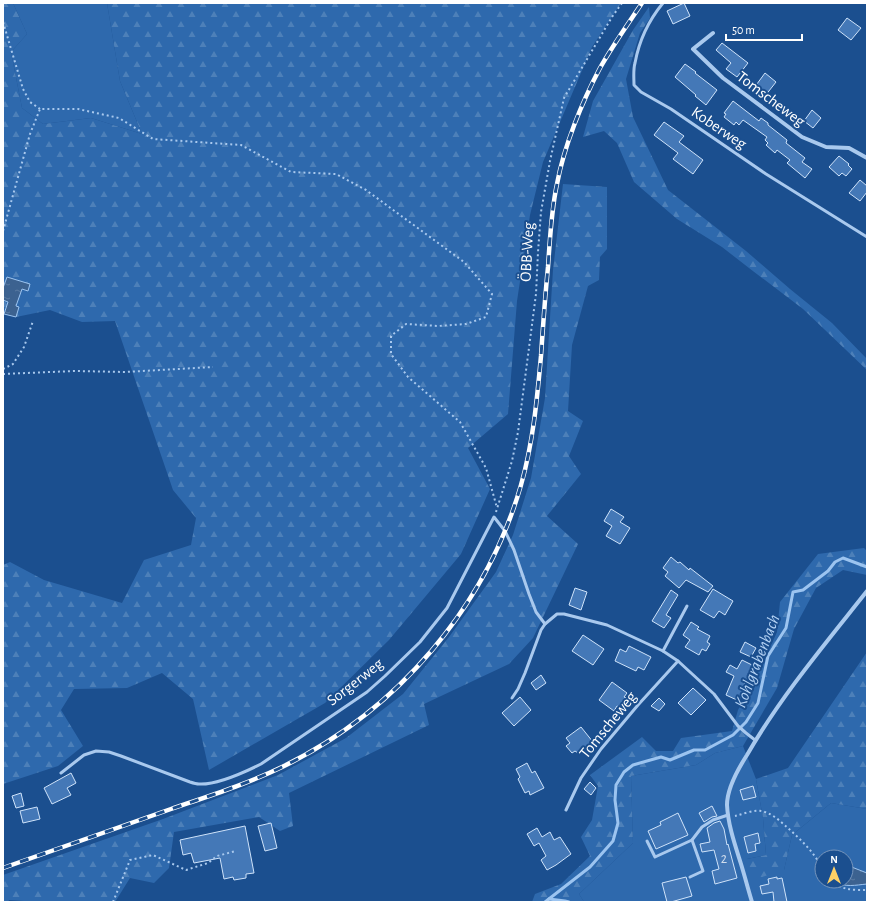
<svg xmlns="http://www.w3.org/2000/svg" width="870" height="905" viewBox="0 0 870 905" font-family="'Alegreya Sans',sans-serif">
	<defs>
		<pattern id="forest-firs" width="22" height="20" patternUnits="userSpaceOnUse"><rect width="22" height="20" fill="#2e69ad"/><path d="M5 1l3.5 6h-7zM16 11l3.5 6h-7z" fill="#4d80b9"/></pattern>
		<pattern id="water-ripples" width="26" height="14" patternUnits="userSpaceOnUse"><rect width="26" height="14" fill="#3c6290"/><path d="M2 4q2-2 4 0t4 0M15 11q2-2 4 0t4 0" fill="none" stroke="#597aa1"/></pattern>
	</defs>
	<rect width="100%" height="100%" fill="#1b4f8f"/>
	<!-- green -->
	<g fill="#2e69ad" fill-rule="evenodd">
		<polygon points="13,3 107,3 120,81 142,134 91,118 43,124 22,108 11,52 27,34"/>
		<path d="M743,746L756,779L763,818L766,855L747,859L784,870L792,835L831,803L867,809V902H584L579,894L633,843L631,776L696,765L715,753ZM822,857H846V881H822Z"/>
	</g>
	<!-- forest -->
	<g fill="url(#forest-firs)">
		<polygon points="3,3 13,3 27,34 11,52 22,108 43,124 91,118 142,134 120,81 107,3 621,3 592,47 543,162 530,215 517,301 508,414 468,448 490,489 461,554 389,640 325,703 209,770 193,699 162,673 127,688 74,689 61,710 83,746 58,766 3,784 3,565 10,562 44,580 122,603 144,560 191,545 196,518 173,490 115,321 82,322 50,310 16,317 3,313"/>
		<polygon points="649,7 650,18 640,33 626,79 633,117 668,190 746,251 790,289 832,323 867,359 867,370 803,309 749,268 722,247 677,219 634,182 617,143 604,131 583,137 593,101 633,30"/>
		<polygon points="563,184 607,187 607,249 600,257 599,280 588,286 572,345 568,411 583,421 569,456 581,474 547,516 578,544 533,638 509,664 424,704 429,725 289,793 293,826 280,831 259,817 174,832 169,868 154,883 130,878 115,902 39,902 9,900 8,902 3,902 3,875 163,819 278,775 346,738 403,694 449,637 496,572 513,535 531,478 545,398 553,270"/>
		<polygon points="864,548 867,551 867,575 843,570 816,588 794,629 777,688 743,746 715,753 696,765 631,776 633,843 579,894 584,902 532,902 535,894 561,884 590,856 581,837 592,820 598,786 590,775 642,737 656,751 673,751 681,738 732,731 738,710 765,659 777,632 780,602 818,554"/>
		<polygon points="867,652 867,809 831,803 792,835 784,870 753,880 747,859 766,855 763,818 756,779 788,768"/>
	</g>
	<!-- water -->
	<g fill="url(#water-ripples)" stroke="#9cc4f0">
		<polygon points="7,277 30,284 28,291 22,289 16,306 19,307 16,317 4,314 8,302 3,300 3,288"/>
		<path d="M846,864L849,866L867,873V884C856,885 844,888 835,881H846Z"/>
	</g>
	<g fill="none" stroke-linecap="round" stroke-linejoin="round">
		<!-- stream -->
		<g stroke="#9cc4f0" stroke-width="3">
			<polyline points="549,899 565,901 569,902"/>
			<polyline points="545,902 590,867 613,841 618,823 615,800 616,785 624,772 633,765 661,757 670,760 694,750 705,750 733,735 746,722 758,703 768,656 786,628 793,592 803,590 828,571 835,562 843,558 867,567"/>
		</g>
	</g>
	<!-- building -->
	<g fill="#4478b7" stroke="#cfe3fa">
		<polygon points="684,3 690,16 673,24 667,11"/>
		<polygon points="847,18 861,28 851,40 838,30"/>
		<polygon points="722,43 748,63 737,77 726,69 731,63 716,50"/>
		<polygon points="685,64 696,72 695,73 717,90 706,105 695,96 696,95 675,77"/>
		<polygon points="765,73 776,82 765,96 754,88"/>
		<polygon points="733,101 759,121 761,118 768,123 768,125 787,140 786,143 805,158 802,162 812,169 805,178 787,163 790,160 777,150 775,153 766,145 768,143 765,140 767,137 743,120 739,125 736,122 734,125 724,117 726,114 724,113"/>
		<polygon points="812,110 821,118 813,128 804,121"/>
		<polygon points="664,122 684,136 679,142 703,160 693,174 673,159 678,153 654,135"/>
		<polygon points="839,156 849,164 848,165 852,169 846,176 842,173 839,176 829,167"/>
		<polygon points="860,180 867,186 867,192 860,201 849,193"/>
		<polygon points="611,509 624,517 620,522 630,528 620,544 606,536 612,526 604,521"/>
		<polygon points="671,557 678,563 680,562 689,570 690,568 713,586 708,592 686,580 679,588 665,576 668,572 663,568"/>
		<polygon points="575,588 587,592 581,610 569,605"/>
		<polygon points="713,589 733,601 725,615 719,611 714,618 700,610"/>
		<polygon points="671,590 678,595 666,615 671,618 664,628 652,621"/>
		<polygon points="691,622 699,627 697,629 710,636 707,642 710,644 706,651 702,649 699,655 685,647 690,640 683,635"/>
		<polygon points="583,635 604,649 593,665 572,651"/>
		<polygon points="745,642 756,648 751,657 740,652"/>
		<polygon points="629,646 651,657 644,670 638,667 636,671 615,661 620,649 626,652"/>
		<polygon points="742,660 754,666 743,687 745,687 739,701 726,695 734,676 726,672 730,665 737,669"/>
		<polygon points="541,675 546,683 536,690 531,683"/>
		<polygon points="612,682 627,693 624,697 626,698 619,707 617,706 614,711 599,700"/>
		<polygon points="693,688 706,700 691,715 678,703"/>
		<polygon points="520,697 531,710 514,726 502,713"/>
		<polygon points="659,698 665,704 659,711 651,706"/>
		<polygon points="581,727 593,742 578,753 575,751 572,753 566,746 570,743 566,738"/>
		<polygon points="527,763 532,773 535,771 544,788 530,795 529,791 525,793 518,779 520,777 516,769"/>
		<polygon points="71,773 76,783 67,788 71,795 52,804 44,788"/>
		<polygon points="590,782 596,788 591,795 584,789"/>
		<polygon points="753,786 756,797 743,800 740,790"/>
		<polygon points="21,793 24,806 16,808 12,796"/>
		<polygon points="712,806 717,816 712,817 704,822 699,813"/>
		<polygon points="37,807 40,819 23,823 20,811"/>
		<polygon points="678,813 688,835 656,849 648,831 661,825 660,822"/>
		<polygon points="720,821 724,829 727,845 728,844 737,878 715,884 712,871 719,869 714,850 702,852 700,844 710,842 707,828 714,823"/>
		<polygon points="271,823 277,848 265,851 258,826"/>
		<polygon points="245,826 254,873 246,874 246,878 234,880 233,877 224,879 220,858 194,863 191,853 183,855 180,840"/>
		<polygon points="537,828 542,837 550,832 554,840 560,837 571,854 556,865 547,870 541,860 546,856 539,843 534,846 527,834"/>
		<polygon points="758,833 760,843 755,844 756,851 748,853 744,837"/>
		<polygon points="686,877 692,896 671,902 667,902 662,883"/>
		<polygon points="777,877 777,879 782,878 787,902 774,902 773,892 762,894 760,886 769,884 768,879"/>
	</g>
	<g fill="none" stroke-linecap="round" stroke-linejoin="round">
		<!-- path -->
		<g stroke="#a9c9ee" stroke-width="2" stroke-dasharray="2 3" stroke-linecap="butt">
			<polyline points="3,22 23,89 30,102 40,109"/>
			<polyline points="3,231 30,134 40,109 78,109 119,118 153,139 241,145 291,172 336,174 366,190 464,262 492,294 486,317 466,324 438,326 406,324 391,336 391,354 408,377 460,422 486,468 497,508"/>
			<polyline points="3,369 13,364 24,347 33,321"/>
			<polyline points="3,374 74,371 125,372 213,367"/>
			<polyline points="496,512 512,461 518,432 536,294 538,252 541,212 550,161 564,98 612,17 622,3"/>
			<path d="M735,816C744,814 756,808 765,812C774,815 781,822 788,828C801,840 814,852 822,868"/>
			<path d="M830,881C844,890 850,890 867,890"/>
			<polyline points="113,902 130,860 153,855 186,870 208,863 217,856 236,851"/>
		</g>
		<!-- service -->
		<g stroke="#a9c9ee" stroke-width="3">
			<path d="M663,3C649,20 639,41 635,63C633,70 634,78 634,85L641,92L671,109L766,174L867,237"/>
			<polyline points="663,651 687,606"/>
			<polyline points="512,698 518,689 525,673 541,630 545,624 557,614 564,614 607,625 663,651 678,661 714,694 738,726 746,733 755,740"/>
			<path d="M61,773L84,755L96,751L109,752L121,756L190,782C193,783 196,784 199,784C217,785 245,772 261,764L367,692L385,676L420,642L447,608L494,517L505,531L514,550L529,594L536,612L545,624"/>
			<polyline points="566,810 581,778 601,749 638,705 678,661"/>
			<polyline points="647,841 655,857 692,840 702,827 713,820 728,815"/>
			<polyline points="690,877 703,871 692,840"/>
		</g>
		<!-- minor -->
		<g stroke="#a9c9ee" stroke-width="4">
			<polyline points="713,33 693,49 723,78 802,137 826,147 849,148 867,158"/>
			<path d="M752,902C748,889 745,877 741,864C735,845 728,825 727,805C727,788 738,769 747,755C781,696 825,644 867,591"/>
		</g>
		<!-- rail casing -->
		<g stroke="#fff" stroke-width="4.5">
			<path id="rail" d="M3,868C59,848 115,829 171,809C209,796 247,784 282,767C397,711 486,607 521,485C533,443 537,400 541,356C543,326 545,297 548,267C550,239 551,212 557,184C564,146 582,102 600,68C613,45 628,24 642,3"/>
		</g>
		<!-- rail -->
		<use href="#rail" stroke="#1b4f8f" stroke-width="3" stroke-dasharray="9" stroke-linecap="butt"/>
	</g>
	<g text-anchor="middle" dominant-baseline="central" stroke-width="4" stroke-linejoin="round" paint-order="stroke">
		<!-- number labels -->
		<g font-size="14" fill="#d0dded">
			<text x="724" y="859">2</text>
		</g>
		<!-- street labels -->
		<g font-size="16" fill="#fff" stroke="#1b4f8f">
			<text transform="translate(771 99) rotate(37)">Tomscheweg</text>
			<text transform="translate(719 128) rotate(34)">Koberweg</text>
			<text transform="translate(527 252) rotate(-87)">ÖBB-Weg</text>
			<text transform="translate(355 682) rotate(-38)">Sorgerweg</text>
			<text transform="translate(608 725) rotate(-51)">Tomscheweg</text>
		</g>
		<!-- water labels -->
		<g font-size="17" font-style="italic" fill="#b5d3f5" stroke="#1b4f8f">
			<text transform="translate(757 661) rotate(-69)">Kohlgrabenbach</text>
		</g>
	</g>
	<!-- border -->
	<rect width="870" height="905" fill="none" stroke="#ffffff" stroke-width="8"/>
	<!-- north arrow -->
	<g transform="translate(834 869)"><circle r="19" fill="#1b4f8f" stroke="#7695bc"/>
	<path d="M0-3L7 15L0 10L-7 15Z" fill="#ffd166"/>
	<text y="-6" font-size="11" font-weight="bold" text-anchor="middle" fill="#ffffff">N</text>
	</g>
	<!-- scale -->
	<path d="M726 34v6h76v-6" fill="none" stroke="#ffffff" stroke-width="2"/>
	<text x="732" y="34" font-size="12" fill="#ffffff" stroke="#1b4f8f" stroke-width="3" paint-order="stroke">50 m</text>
</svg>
